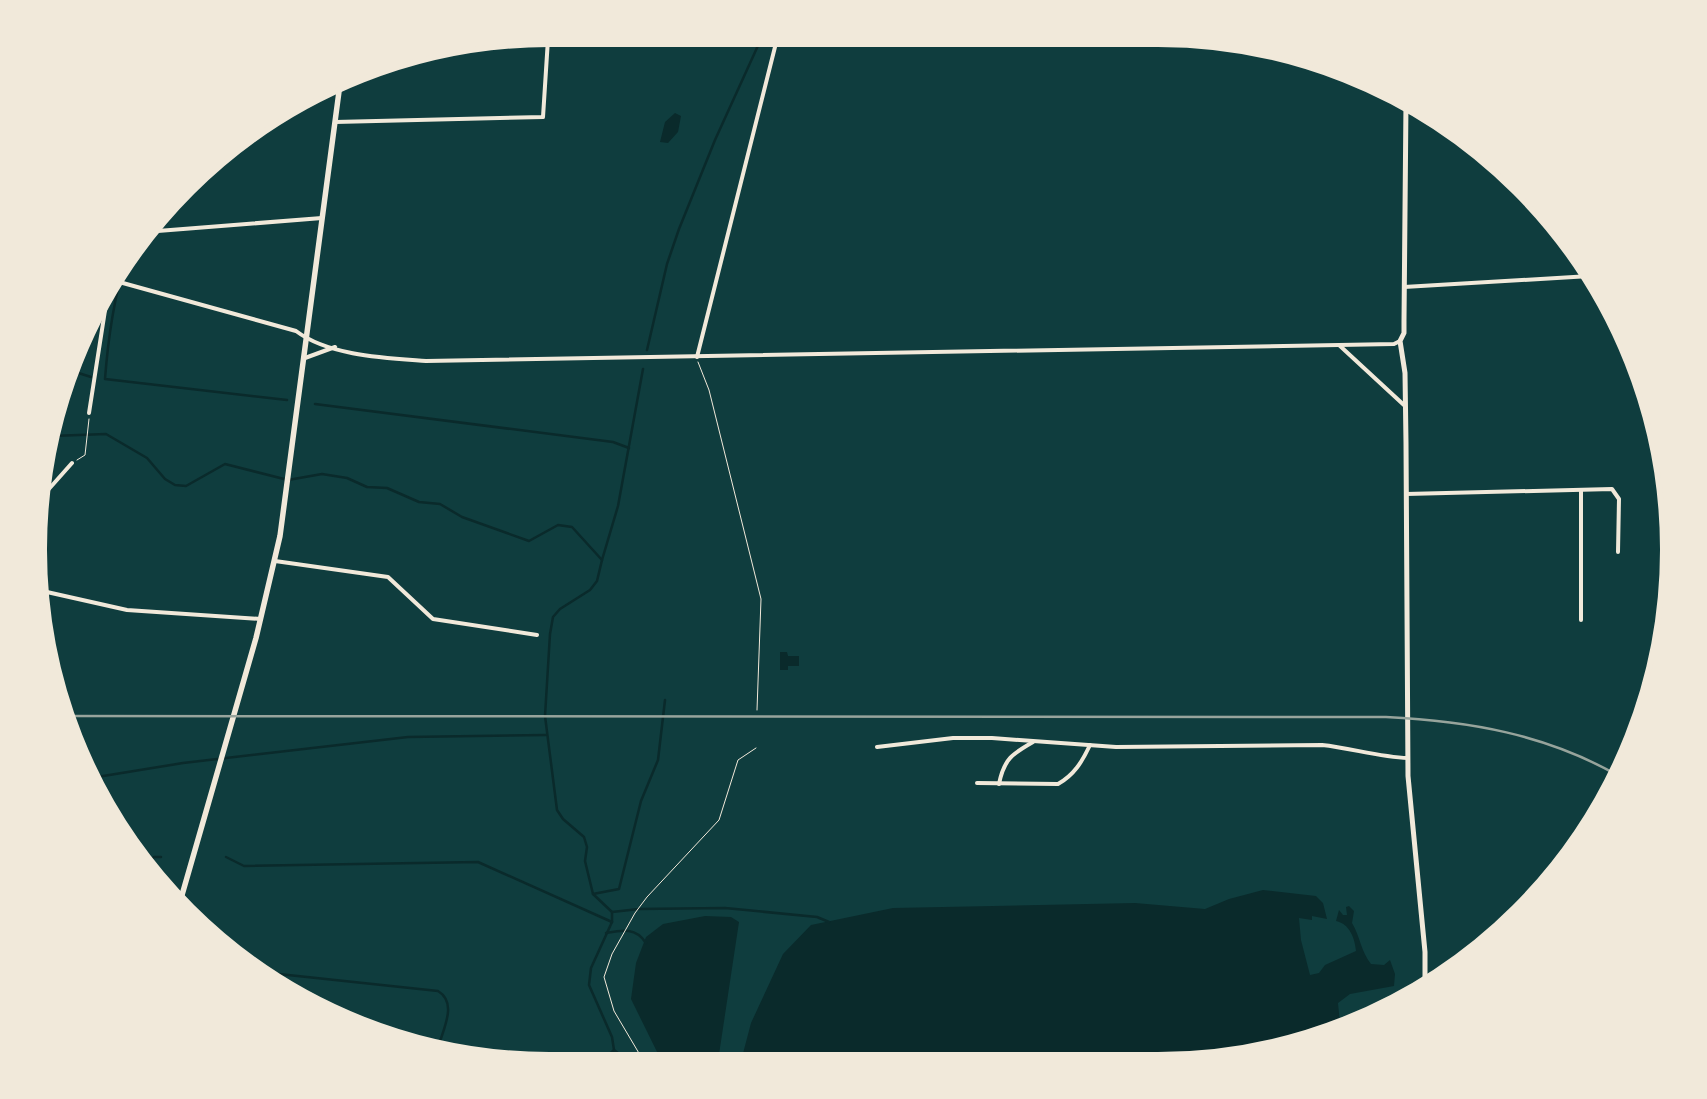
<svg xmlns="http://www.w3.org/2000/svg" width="1707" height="1099" viewBox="0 0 1707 1099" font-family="Figtree,sans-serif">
	<rect width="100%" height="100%" fill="#0f3d3e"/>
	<!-- water -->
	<g fill="#0a2a2b">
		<polygon points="675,113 681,116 678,132 668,143 660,142 665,122"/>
		<polygon points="780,652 787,652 788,656 799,656 799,666 788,666 788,670 780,670"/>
		<path d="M1263,890L1316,896L1323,903L1327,919L1312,916V920L1299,918L1301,940L1310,975L1319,973L1325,965L1356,951C1355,939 1350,924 1336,921L1339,910L1343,915H1347L1346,907L1349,906L1354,911L1352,923C1360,936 1361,952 1371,964L1384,965L1390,960L1395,974L1394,986L1350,994L1338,1003L1340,1024L1343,1027L1290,1047L1191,1063L741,1061L751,1023L783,954L811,925L893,908L1135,903L1205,909L1229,899Z"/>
		<polygon points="705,916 731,917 739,922 718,1061 661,1060 631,999 636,963 646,937 663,924"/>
	</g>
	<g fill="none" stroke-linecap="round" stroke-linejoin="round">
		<!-- stream -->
		<g stroke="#0a2a2b" stroke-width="2.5">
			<path d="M125,261C114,299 108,339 105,379L287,400"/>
			<polyline points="647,350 667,264 679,229 715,140 761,39"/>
			<polyline points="69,370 91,377"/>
			<polyline points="315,404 613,442 629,448"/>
			<polyline points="52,436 106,434 147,458 165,479 175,485 186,486 225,464 288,480 322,474 347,478 367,487 387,488 419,502 440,504 462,517 529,541 558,525 572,527 602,560 597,581 590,590 560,609 553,617 550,634 545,716 557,810 563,819 584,837 587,847 585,861 593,894 612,912 612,922 591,968 589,985 612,1037 614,1050 603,1060"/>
			<polyline points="602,560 618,506 643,369"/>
			<polyline points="91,778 183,763 408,737 546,735"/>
			<polyline points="226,857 244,866 478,862 612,922"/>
			<polyline points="146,863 154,857 161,857"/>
			<polyline points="593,894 619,889 641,801 658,760 665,700"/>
			<polyline points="612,912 639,909 725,908 817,917 829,922"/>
			<path d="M606,933C622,930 636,927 646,943"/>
			<path d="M260,972L438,991C458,1003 443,1029 438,1048"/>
			<polyline points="614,1050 627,1060"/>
		</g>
		<!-- path -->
		<g stroke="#f1e9da" stroke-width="1">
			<polyline points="698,362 709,390 761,599 757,710"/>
			<polyline points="77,460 85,455 89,419"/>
			<polyline points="643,1060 614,1011 604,977 612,954 635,913 647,897 719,820 738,760 756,748"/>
		</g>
		<!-- minor -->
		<g stroke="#f1e9da" stroke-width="4">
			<polyline points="335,122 543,117 548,39"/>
			<polyline points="145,232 322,218"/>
			<path d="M112,280L296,331C329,356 386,358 426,361L1394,344L1400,341"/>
			<polyline points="1404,287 1590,276"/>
			<polyline points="1339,345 1405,406"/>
			<polyline points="697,357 777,39"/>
			<polyline points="305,358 335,347"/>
			<polyline points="89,413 106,304 113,279"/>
			<polyline points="1406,494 1612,489 1619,499 1618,552"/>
			<polyline points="36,528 40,499 72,463"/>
			<polyline points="275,561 388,577 433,619 537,635"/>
			<polyline points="38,590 127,610 261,619"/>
			<polyline points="1581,620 1581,490"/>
			<path d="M877,747L953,738H992L1116,747L1322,745C1351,748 1379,757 1408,758"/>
			<path d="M977,783L1058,784C1074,775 1082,762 1090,745"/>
			<path d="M999,784C1004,759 1012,754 1033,742"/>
		</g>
		<!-- tertiary -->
		<polyline stroke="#f1e9da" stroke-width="5" points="1406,102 1404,321 1404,333 1400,341 1405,373 1406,443 1408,776 1425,952 1425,986"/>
		<!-- secondary -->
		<polyline stroke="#f1e9da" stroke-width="5.5" points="180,902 256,638 280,536 340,84"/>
		<!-- rail -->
		<path stroke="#97a49c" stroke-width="2.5" d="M64,716L1386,717C1468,721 1545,734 1617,775"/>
	</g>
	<!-- crop -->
	<path d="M0 0H1707V1099H0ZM549 44H1158A505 505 0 0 1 1663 549V550A505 505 0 0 1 1158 1055H549A505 505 0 0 1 44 550V549A505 505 0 0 1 549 44Z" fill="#f1e9da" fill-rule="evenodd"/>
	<path fill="none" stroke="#f1e9da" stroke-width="6" d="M549 44H1158A505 505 0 0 1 1663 549V550A505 505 0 0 1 1158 1055H549A505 505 0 0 1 44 550V549A505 505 0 0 1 549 44Z"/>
</svg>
